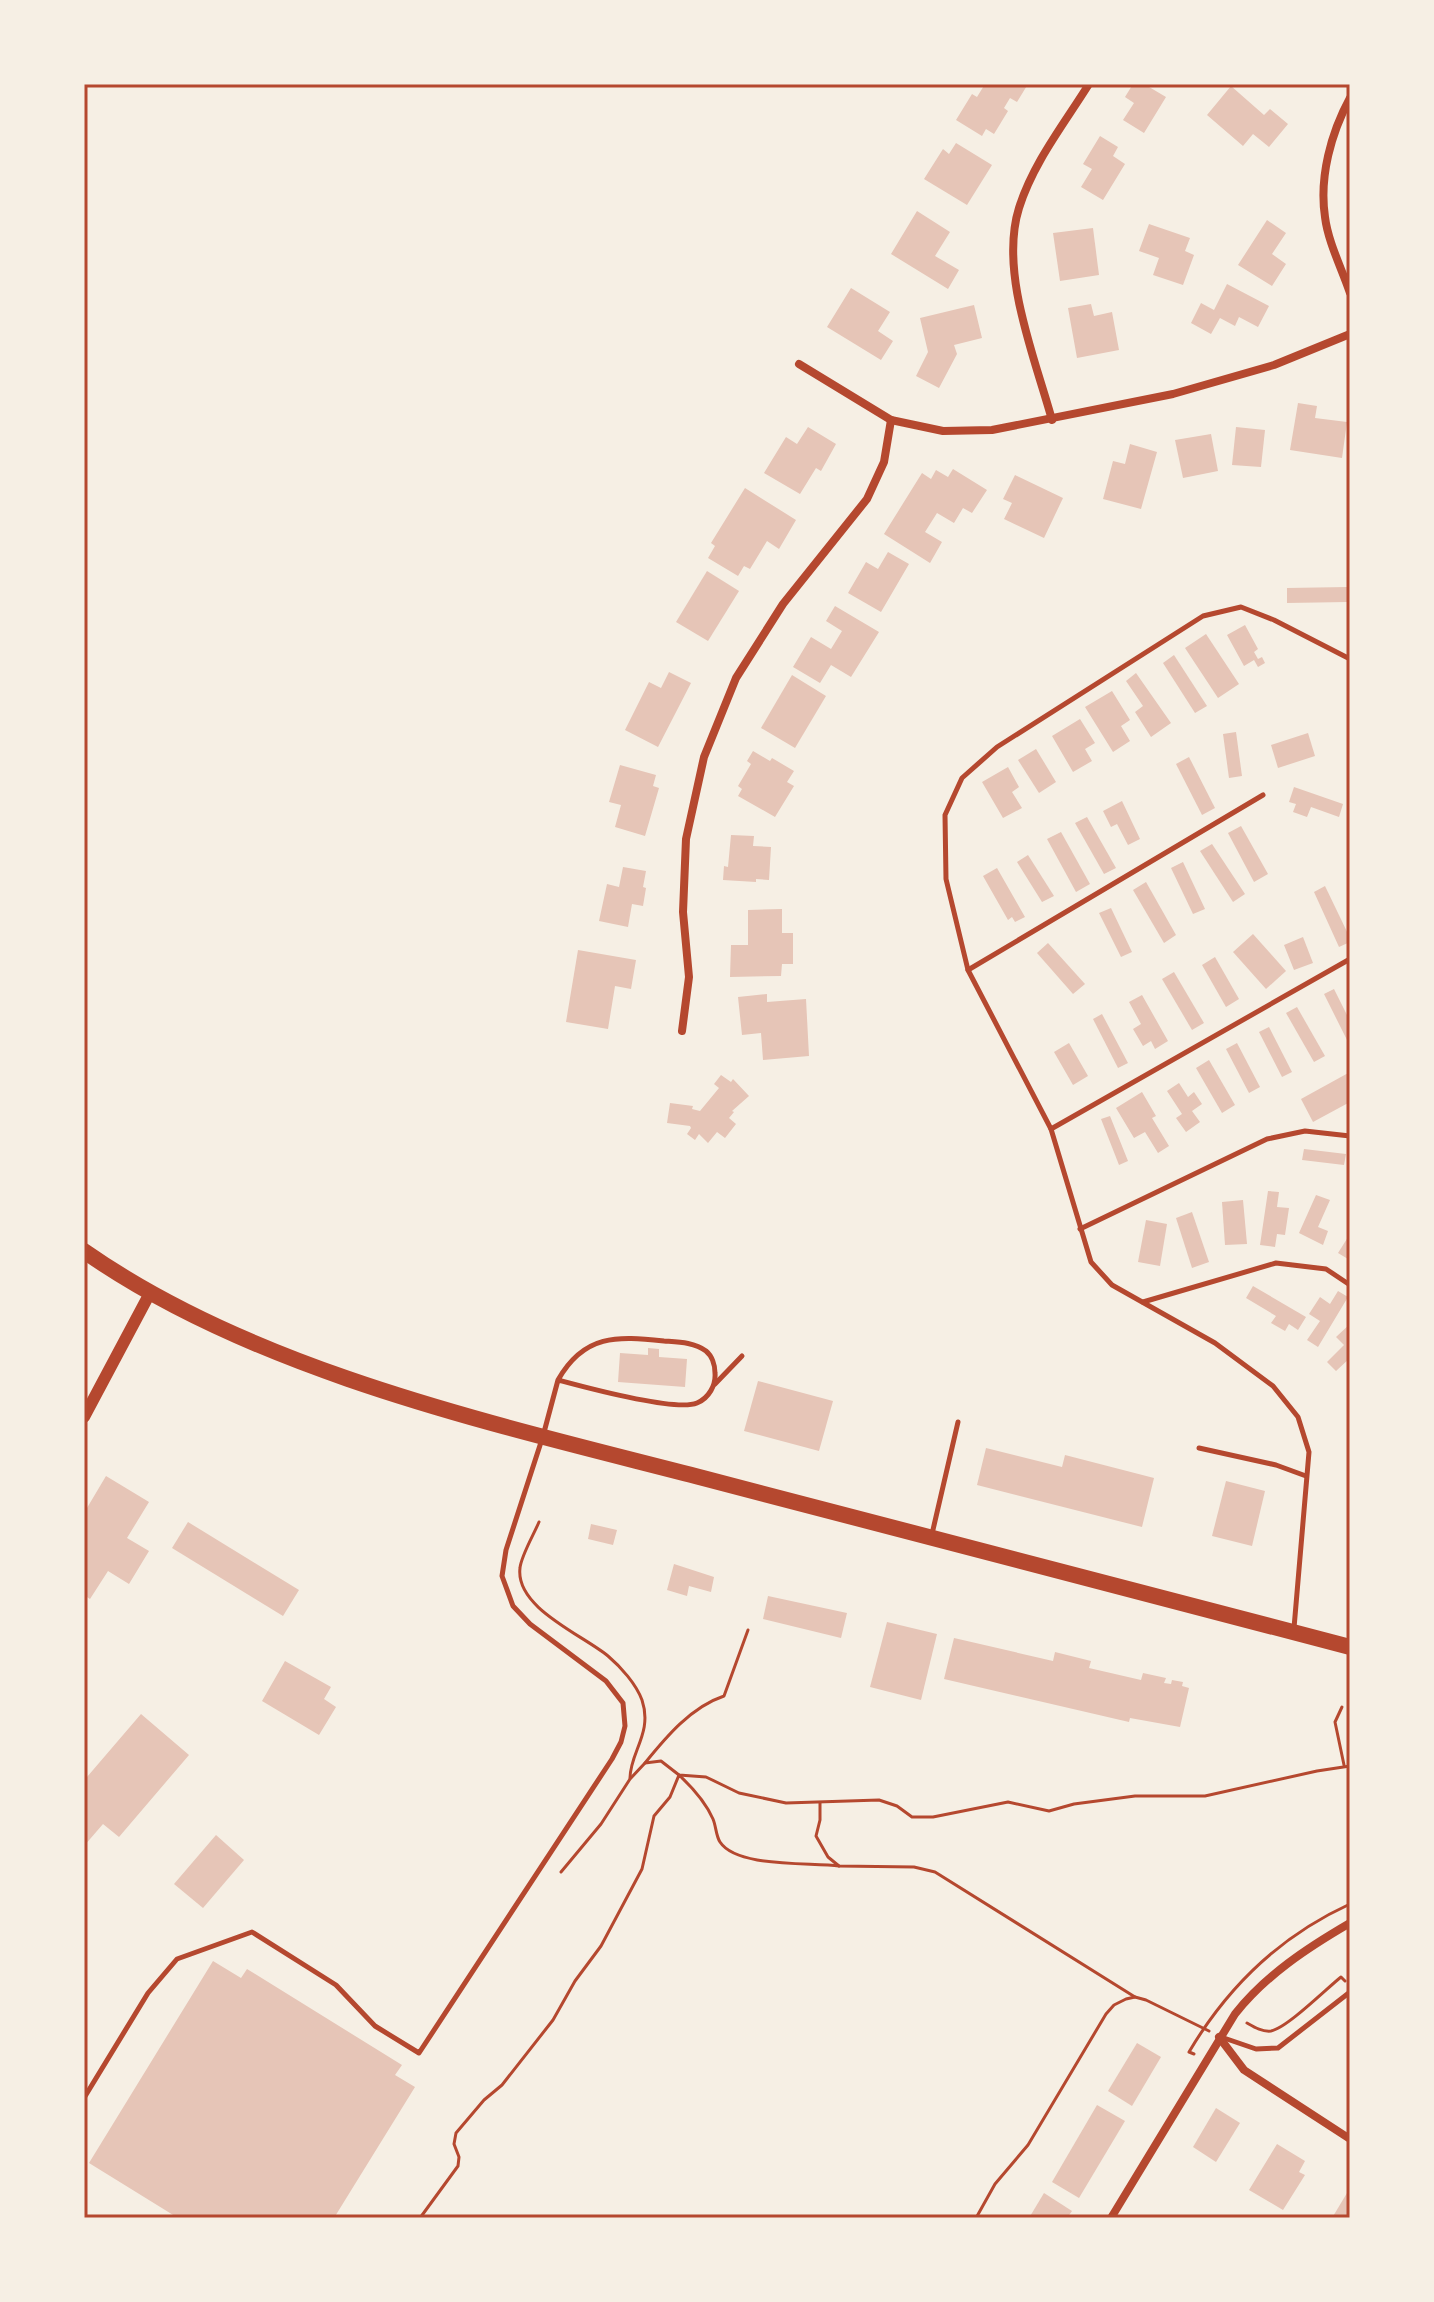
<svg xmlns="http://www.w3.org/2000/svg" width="1434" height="2302" viewBox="0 0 1434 2302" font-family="Barlow,sans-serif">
	<rect width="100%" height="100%" fill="#f6efe4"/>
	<!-- building -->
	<g fill="#e6c5b7">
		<polygon points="985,84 1028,84 1017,102 1010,98 1004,108 1008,111 994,134 986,129 982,136 956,120 972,94 977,97"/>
		<polygon points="1133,84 1144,84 1166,97 1144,133 1123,120 1134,103 1125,97"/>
		<polygon points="1231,86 1264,115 1270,109 1288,124 1269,147 1253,134 1243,146 1207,115"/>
		<polygon points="1100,136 1118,147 1113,156 1125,164 1103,200 1081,187 1092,169 1083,164"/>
		<polygon points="956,143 992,165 967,205 924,179 943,149 949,154"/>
		<polygon points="917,211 950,232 935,256 959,270 948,289 891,254"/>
		<polygon points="1267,220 1286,233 1272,254 1286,264 1272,286 1238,265"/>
		<polygon points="1149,224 1190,238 1185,251 1194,255 1183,285 1153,275 1159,258 1139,251"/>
		<polygon points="1093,228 1099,275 1060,281 1053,233"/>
		<polygon points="1227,284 1269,306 1258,327 1239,317 1235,326 1220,318 1211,334 1191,323 1201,303 1214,310"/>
		<polygon points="851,288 890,312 878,331 893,341 881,360 827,327"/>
		<polygon points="1091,304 1094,316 1112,312 1119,350 1077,358 1068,308"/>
		<polygon points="974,305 982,338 954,345 957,354 939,388 916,376 928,352 920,318"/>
		<polygon points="1298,403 1317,406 1315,418 1347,422 1342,458 1290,450"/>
		<polygon points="808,427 836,444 821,471 816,468 800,494 764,473 786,437 797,444"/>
		<polygon points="1236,427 1265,430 1261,467 1232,465"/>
		<polygon points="1211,434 1218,471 1183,478 1175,440"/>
		<polygon points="1130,444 1157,452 1141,509 1103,499 1113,461 1125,464"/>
		<polygon points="953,469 987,490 972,513 963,508 954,523 937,513 925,532 942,542 930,563 884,534 922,473 931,479 936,470 948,477"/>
		<polygon points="1015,475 1063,498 1044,538 1004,519 1012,503 1003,499"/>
		<polygon points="745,488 796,520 779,549 767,541 750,569 744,566 738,576 708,558 715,546 711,543"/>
		<polygon points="888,552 909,564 881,612 848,593 866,562 878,569"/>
		<polygon points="707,571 739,591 708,641 676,622"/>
		<polygon points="1347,587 1347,602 1287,603 1287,588"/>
		<polygon points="835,606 879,632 851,677 831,665 820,683 793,667 811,637 831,649 842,631 826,621"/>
		<polygon points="1245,625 1258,649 1254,652 1258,659 1262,657 1265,663 1258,667 1254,660 1244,666 1227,635"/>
		<polygon points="1206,634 1239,684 1218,698 1185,648"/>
		<polygon points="1174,655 1207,706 1195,713 1163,663"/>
		<polygon points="669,672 691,683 658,747 625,730 649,682 661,688"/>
		<polygon points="1136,673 1171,723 1151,737 1135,712 1143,706 1126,681"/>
		<polygon points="792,675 826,696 795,748 761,728"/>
		<polygon points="1112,691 1130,720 1121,726 1130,741 1113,752 1085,707"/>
		<polygon points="1080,719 1095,743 1085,749 1092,761 1073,772 1052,736"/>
		<polygon points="1236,732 1242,776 1229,778 1223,734"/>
		<polygon points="1308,733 1315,756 1278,768 1271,745"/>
		<polygon points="1036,749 1056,782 1039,793 1018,760"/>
		<polygon points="753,751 770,761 772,758 794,771 787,782 794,786 775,817 738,796 742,789 738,786 751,764 747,761"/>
		<polygon points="1189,757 1215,808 1202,815 1176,764"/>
		<polygon points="620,765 656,775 653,786 659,788 645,836 615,827 621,805 609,802"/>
		<polygon points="1008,767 1019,787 1012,792 1022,808 1003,818 982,782"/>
		<polygon points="1294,787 1343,804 1339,817 1311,807 1307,817 1293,812 1296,804 1289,802"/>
		<polygon points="1122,801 1140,839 1128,845 1117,824 1111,827 1103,811"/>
		<polygon points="1087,817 1116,868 1104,874 1075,823"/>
		<polygon points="1241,826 1268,874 1254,882 1228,833"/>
		<polygon points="1061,832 1090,884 1076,892 1047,839"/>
		<polygon points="731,835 754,836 753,846 771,847 769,880 756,879 756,882 723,880 724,866 728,867"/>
		<polygon points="1212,844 1245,894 1233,902 1200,851"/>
		<polygon points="1028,855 1054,896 1042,902 1017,862"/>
		<polygon points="1183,862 1205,909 1193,914 1171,868"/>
		<polygon points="623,867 646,871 643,887 646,888 643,906 632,904 628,927 599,921 607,884 619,887"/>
		<polygon points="997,868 1025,917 1015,922 1012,917 1008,920 983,876"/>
		<polygon points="1146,882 1176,935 1164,943 1133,890"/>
		<polygon points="1325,886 1350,938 1350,942 1339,947 1314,892"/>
		<polygon points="1111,908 1132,952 1121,957 1099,913"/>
		<polygon points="782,909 782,933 793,933 793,964 782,964 781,976 730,977 731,945 748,945 748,910"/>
		<polygon points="1253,934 1286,971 1266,989 1233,952"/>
		<polygon points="1303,937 1313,963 1294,970 1284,945"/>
		<polygon points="1048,943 1085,984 1073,994 1037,953"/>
		<polygon points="578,950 636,960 631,989 615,986 608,1029 566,1022"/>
		<polygon points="1215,957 1239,999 1226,1007 1202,965"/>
		<polygon points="1174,972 1204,1023 1192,1030 1162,979"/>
		<polygon points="1334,989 1350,1021 1350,1039 1347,1040 1324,994"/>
		<polygon points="767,994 767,1002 806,999 809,1056 763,1060 761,1033 742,1035 738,997"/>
		<polygon points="1142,995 1168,1041 1155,1049 1151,1041 1143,1046 1133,1029 1141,1024 1129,1002"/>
		<polygon points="1297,1007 1325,1056 1314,1062 1286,1013"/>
		<polygon points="1102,1014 1128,1063 1118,1068 1093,1019"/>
		<polygon points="1269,1027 1292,1072 1282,1077 1259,1032"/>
		<polygon points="1069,1043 1088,1076 1073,1085 1054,1052"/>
		<polygon points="1237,1043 1260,1087 1249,1093 1226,1049"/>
		<polygon points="1209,1060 1235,1105 1222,1113 1196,1068"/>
		<polygon points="1350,1072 1350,1102 1313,1122 1301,1099"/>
		<polygon points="721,1075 731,1082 733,1079 749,1096 732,1111 734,1112 729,1118 736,1124 725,1138 717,1132 708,1143 699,1134 695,1140 687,1134 691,1128 690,1126 667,1123 670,1103 693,1106 692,1109 700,1111 719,1088 714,1084"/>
		<polygon points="1179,1083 1188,1097 1194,1092 1202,1104 1192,1111 1200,1122 1186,1132 1176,1118 1182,1114 1167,1091"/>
		<polygon points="1142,1092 1156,1116 1152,1118 1169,1146 1158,1153 1145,1132 1134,1138 1116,1108"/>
		<polygon points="1110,1116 1128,1161 1119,1165 1101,1119"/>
		<polygon points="1304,1149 1346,1154 1344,1165 1302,1160"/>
		<polygon points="1268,1191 1279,1192 1277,1207 1289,1208 1285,1235 1277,1234 1275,1247 1260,1245"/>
		<polygon points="1316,1195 1330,1200 1318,1227 1328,1231 1323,1245 1299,1233"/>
		<polygon points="1243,1200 1247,1244 1225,1245 1222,1202"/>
		<polygon points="1192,1212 1209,1262 1192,1268 1176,1218"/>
		<polygon points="1146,1220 1167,1224 1160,1266 1138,1262"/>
		<polygon points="1350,1234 1350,1257 1348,1259 1338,1253"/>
		<polygon points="1253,1286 1306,1317 1298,1330 1289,1324 1285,1331 1271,1323 1276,1316 1246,1298"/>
		<polygon points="1338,1291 1348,1297 1318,1347 1307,1340 1320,1321 1309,1314 1320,1297 1330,1304"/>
		<polygon points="1350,1324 1350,1358 1336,1371 1327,1362 1344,1345 1336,1337"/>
		<polygon points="648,1348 659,1349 659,1357 687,1359 685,1387 618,1382 620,1353 648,1355"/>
		<polygon points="758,1381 833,1401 819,1451 744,1431"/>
		<polygon points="986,1448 1062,1467 1065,1455 1154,1478 1142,1527 977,1485"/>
		<polygon points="106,1476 149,1502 127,1538 149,1551 129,1584 108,1571 90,1599 84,1595 84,1513"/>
		<polygon points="1226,1481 1265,1491 1252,1546 1212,1536"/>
		<polygon points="188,1522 299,1590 283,1616 172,1548"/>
		<polygon points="591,1524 617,1530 613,1545 588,1539"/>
		<polygon points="674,1564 714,1577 711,1592 689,1586 687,1596 667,1590"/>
		<polygon points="768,1596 847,1613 841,1638 763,1619"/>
		<polygon points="887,1622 937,1634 921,1700 870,1687"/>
		<polygon points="954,1638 1053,1661 1055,1652 1091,1661 1089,1668 1141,1680 1143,1673 1166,1678 1164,1683 1171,1684 1172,1680 1183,1682 1182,1686 1189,1688 1180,1727 1130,1718 1129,1722 944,1679"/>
		<polygon points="285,1661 331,1687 324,1699 336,1707 319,1735 262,1701"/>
		<polygon points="141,1714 189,1755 119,1837 103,1824 84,1846 84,1775 87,1777"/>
		<polygon points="216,1835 244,1860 203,1908 174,1884"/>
		<polygon points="213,1961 241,1978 247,1969 402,2065 395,2075 415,2087 334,2218 178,2218 89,2163"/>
		<polygon points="1137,2043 1161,2057 1132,2106 1108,2091"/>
		<polygon points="1097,2105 1125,2121 1079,2198 1052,2182"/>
		<polygon points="1216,2108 1240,2123 1216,2162 1193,2147"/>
		<polygon points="1277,2144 1305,2161 1299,2172 1305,2175 1283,2210 1249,2190"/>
		<polygon points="1044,2193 1072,2211 1067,2218 1029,2218"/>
		<polygon points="1347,2193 1350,2195 1350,2218 1332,2218"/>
	</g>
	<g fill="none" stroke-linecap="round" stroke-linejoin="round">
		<!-- path -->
		<g stroke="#b5482f" stroke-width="3">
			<path d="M539,1522C534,1534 521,1556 520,1568C515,1608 583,1635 608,1656C621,1667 636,1684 642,1700C653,1733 630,1752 630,1778"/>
			<polyline points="1342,1707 1335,1722 1344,1765"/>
			<path d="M645,1763C666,1737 691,1707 724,1696L748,1630"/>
			<polyline points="820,1803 820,1820 816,1836 828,1857 839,1866 914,1867 935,1872 1135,1997"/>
			<polyline points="561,1872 601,1824 630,1779 645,1763 661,1761 679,1775 706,1777 739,1793 786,1803 879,1800 897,1806 912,1817 933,1817 1008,1802 1049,1811 1074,1804 1135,1796 1205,1796 1317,1771 1350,1766"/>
			<path d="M1247,2023C1254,2027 1262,2032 1271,2031C1287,2028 1326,1989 1341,1977L1345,1981"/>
			<path d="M1194,2054L1189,2052C1228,1986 1280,1936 1350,1904"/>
			<path d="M420,2218L458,2166L459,2157L454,2144L456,2133L484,2100L502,2085L553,2020L575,1981L601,1946L642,1869L654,1816L670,1797L679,1775C693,1788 705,1801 713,1819C716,1826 716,1836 720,1842C737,1868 810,1862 839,1866"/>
			<polyline points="976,2218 995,2184 1028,2145 1106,2014 1114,2005 1126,1999 1135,1997 1146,2000 1209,2031"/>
		</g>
		<!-- service -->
		<g stroke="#b5482f" stroke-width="5">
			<polyline points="968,970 1263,795"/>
			<polyline points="1051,1129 1350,959"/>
			<polyline points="1080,1229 1267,1139 1305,1131 1350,1136"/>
			<polyline points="1143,1302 1276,1263 1326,1269 1350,1285"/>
			<polyline points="715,1384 742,1356"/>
			<polyline points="1199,1448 1276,1465 1306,1476"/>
			<polyline points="932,1534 958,1422"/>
			<polyline points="1294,1628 1309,1452 1298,1417 1273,1386 1215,1343 1112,1285 1091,1262 1051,1129 968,970 946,879 945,815 962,778 997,747 1203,616 1241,607 1274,620 1350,659"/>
			<polyline points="1221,2037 1256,2049 1278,2048 1350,1992"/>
			<path d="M84,2098L148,1993L177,1959L252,1932L336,1985L375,2026L419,2053L612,1759L621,1742L625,1726L623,1703L606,1681L530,1624L513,1606L502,1576L506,1550L543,1436L558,1380C584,1387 675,1412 697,1403C709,1398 716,1385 715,1373C715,1365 712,1356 706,1351C694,1342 678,1342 664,1341C617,1336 584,1334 558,1380"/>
		</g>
		<!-- minor -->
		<g stroke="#b5482f" stroke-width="8">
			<path d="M1350,98C1331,133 1319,177 1325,217C1328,242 1342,269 1350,293"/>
			<polyline points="799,364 891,420 943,431 992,430 1173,394 1274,365 1350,334"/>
			<path d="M1052,420C1035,358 999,272 1019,208C1033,163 1064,124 1089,84"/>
			<polyline points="682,1031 689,977 683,912 686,839 704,757 736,678 783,604 867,499 884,462 891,420"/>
			<polyline points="1219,2037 1244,2070 1350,2139"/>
			<path d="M1111,2218L1235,2014C1266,1975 1307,1948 1350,1923"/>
		</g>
		<!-- tertiary -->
		<polyline stroke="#b5482f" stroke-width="12" points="84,1417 150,1293"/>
		<!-- primary -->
		<path stroke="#b5482f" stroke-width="16" d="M84,1251C258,1373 499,1425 703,1478C918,1535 1134,1591 1350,1647"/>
	</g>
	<!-- border -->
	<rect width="1434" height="2302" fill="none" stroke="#f6efe4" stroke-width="172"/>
	<rect x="86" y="86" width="1262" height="2130" fill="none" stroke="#b5482f" stroke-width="3"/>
</svg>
